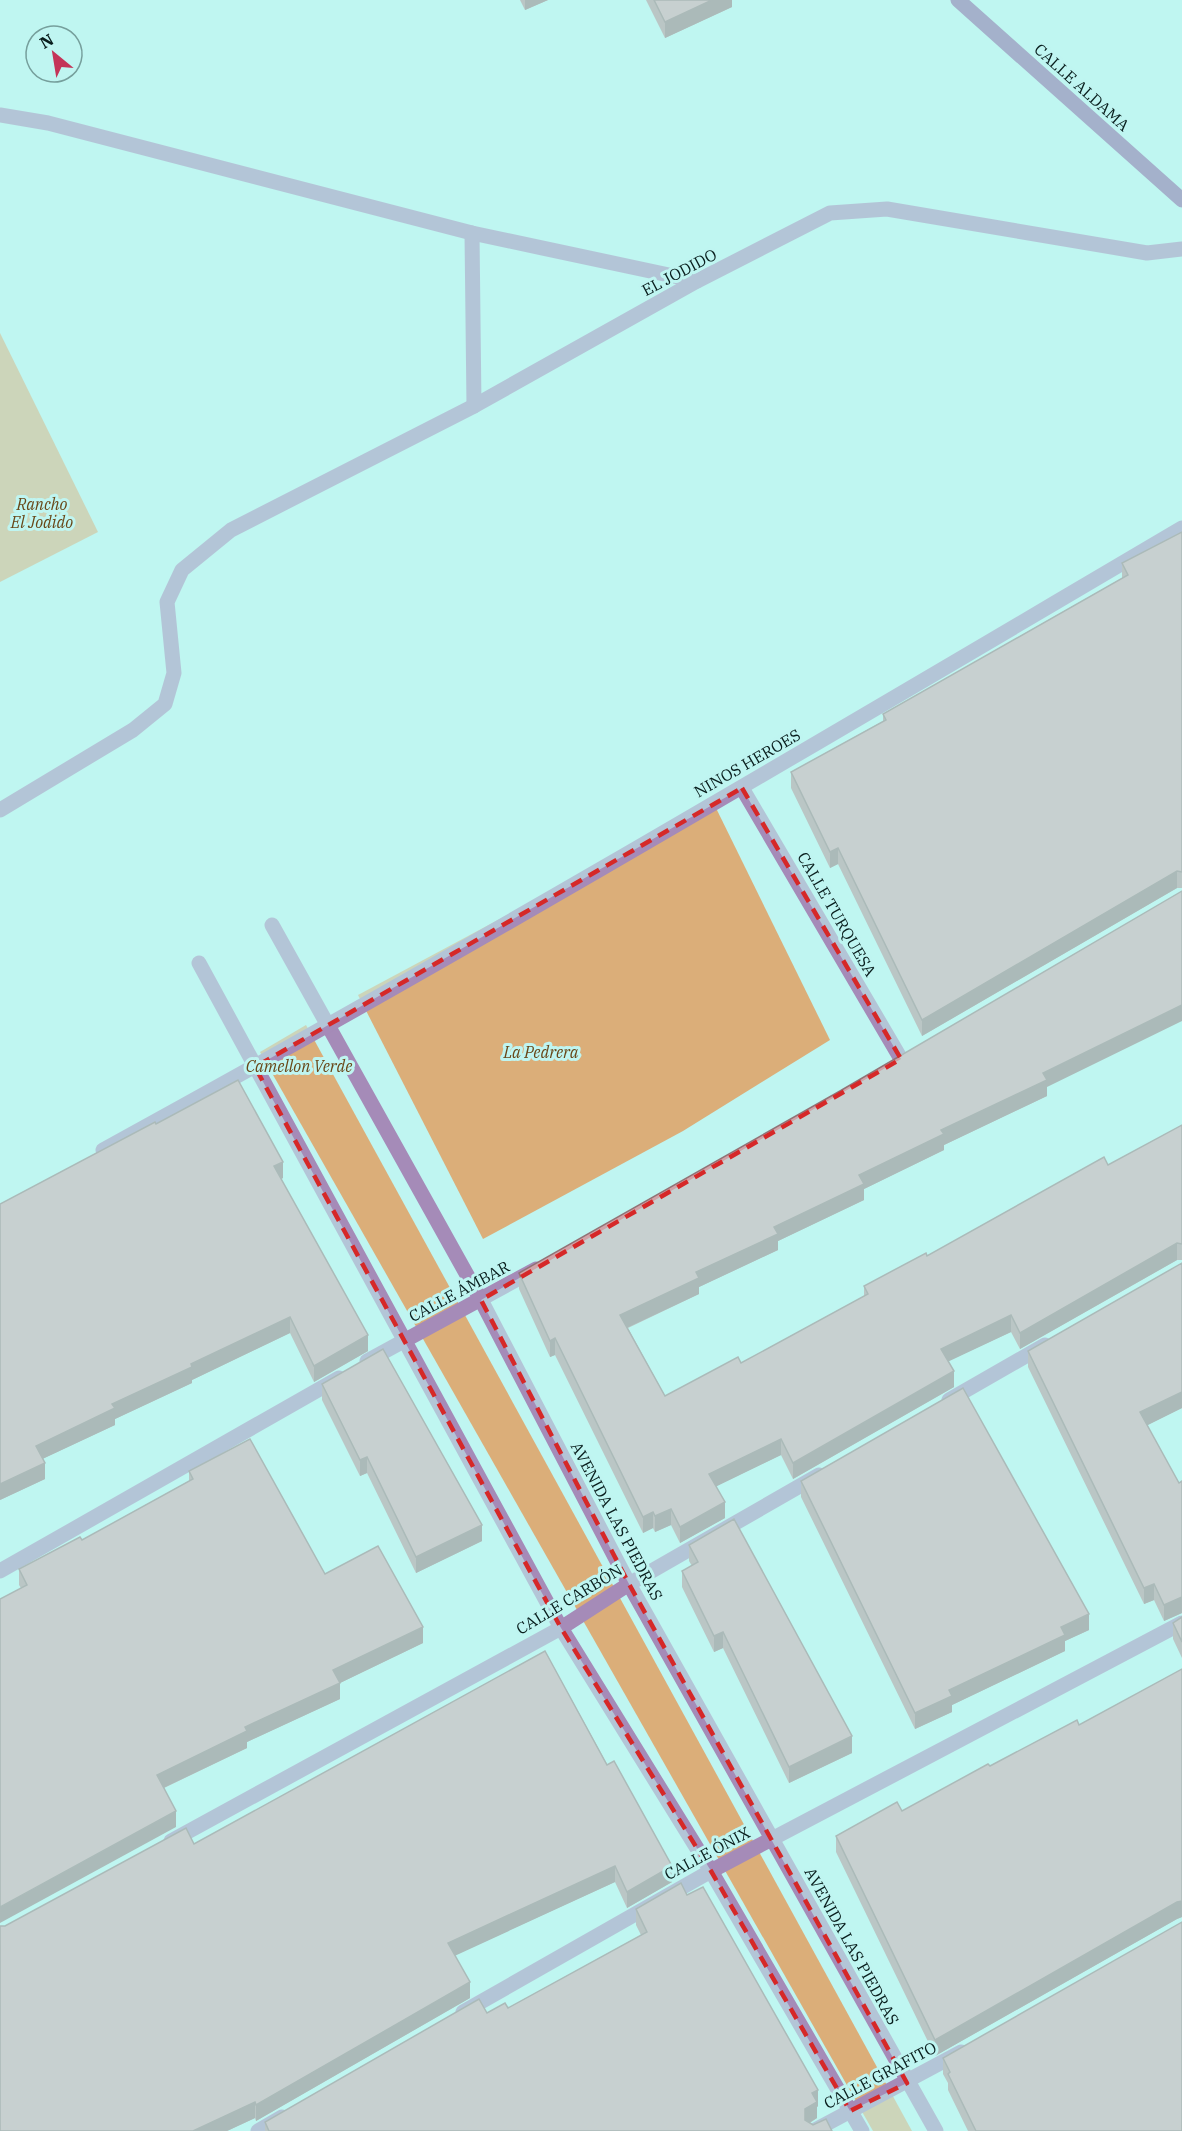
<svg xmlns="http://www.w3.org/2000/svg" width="1182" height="2131" viewBox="0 0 1182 2131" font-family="'IBM Plex Serif',serif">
	<rect width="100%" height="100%" fill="#bff5f1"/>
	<!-- green -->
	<g fill="#dbae79">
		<polygon points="0,333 98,532 0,582"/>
		<polygon points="714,804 830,1040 683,1131 483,1239 358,995"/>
		<polygon points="306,1025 912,2131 873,2131 260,1052"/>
	</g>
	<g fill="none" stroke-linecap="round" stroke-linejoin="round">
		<!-- street -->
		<g stroke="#a58bb8" stroke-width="15">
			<polyline points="0,115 48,123 472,233 697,281"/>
			<polyline points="472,233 474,406"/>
			<polyline points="742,788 901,1059"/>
			<polyline points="0,810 133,730 165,704 174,673 167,602 182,570 231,530 474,406 697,281 830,213 887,209 1147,253 1182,249"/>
			<polyline points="272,925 481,1300 629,1584 936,2131"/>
			<polyline points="199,963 561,1628 711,1871 862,2131"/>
			<path d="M103,1150C467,951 824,739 1182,528"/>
			<polyline points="367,1361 536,1269"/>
			<polyline points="949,1400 1045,1345"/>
			<polyline points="0,1571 339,1378"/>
			<polyline points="171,1841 561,1628 629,1584 819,1475"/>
			<polyline points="463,2012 711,1871 1182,1623"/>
			<polyline points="258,2131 282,2117"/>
			<polyline points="813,2131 961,2052"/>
		</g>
		<!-- secondary -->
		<polyline stroke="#845d9e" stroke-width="15" points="958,0 1182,200"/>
	</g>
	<!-- wall -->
	<g fill="#b48c90">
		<polygon points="520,0 548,0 525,10"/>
		<polygon points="646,0 732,0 732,7 665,38"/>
		<polygon points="1182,532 1182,888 1177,888 922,1036 838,864 830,868 791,788 791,772 883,721 883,714 1122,578 1122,563"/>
		<polygon points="1047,1087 1047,1096 944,1145 944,1150 864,1189 864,1200 778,1241 778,1250 699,1287 699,1294 628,1328 665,1396 741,1363 864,1296 864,1286 927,1256 1108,1165 1182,1125 1182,1260 1177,1260 1020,1349 1011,1332 948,1361 954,1387 793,1479 781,1455 716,1486 725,1518 680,1543 671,1525 655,1532 653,1528 643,1533 555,1355 550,1357 519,1289 519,1273"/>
		<polygon points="156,1124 283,1178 281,1179 368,1351 314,1382 290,1333 192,1380 192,1383 115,1419 115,1425 42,1459 45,1479 0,1500"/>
		<polygon points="1182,1263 1182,1408 1147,1425 1179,1483 1182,1481 1182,1613 1164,1621 1154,1600 1144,1604 1028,1367 1028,1351"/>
		<polygon points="322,1384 482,1541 416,1573 367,1473 360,1476 322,1400"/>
		<polygon points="189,1471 325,1574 423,1643 340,1683 340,1699 247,1742 247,1748 164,1788 176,1827 21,1588 19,1585 19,1569 82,1540 189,1481"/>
		<polygon points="801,1481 1089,1630 1065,1641 1065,1651 952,1705 952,1712 915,1729 801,1497"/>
		<polygon points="689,1545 852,1753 789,1783 723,1648 714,1652 682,1587 682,1571 692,1566 689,1561"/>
		<polygon points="1182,1617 1182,1658 1173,1639 1173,1623"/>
		<polygon points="545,1651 672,1882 627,1908 615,1882 455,1955 470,1998 256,2121 255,2118 227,2131 0,2131 5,1926 194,1844"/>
		<polygon points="1182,1669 1182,1917 1177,1919 935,2056 836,1852 836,1836 902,1811 990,1766 1079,1725"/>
		<polygon points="687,1895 818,2106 817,2107 817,2118 810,2123 832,2131 265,2131 265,2122 487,2013 508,2008 641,1935 636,1925 636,1909"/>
		<polygon points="943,2058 1182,2131 968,2131 948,2090 948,2083 943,2074"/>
	</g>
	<!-- shaded-wall -->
	<g fill="#927276">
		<polygon points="525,0 548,0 525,10"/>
		<polygon points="712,0 732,0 732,7 665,38 665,22"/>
		<polygon points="838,848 838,864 830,868 830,852"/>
		<polygon points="1177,871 1177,888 922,1036 922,1020"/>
		<polygon points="1182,1005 1182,1021 1047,1087 1047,1096 944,1145 944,1150 864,1189 864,1200 778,1241 778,1250 699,1287 699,1294 620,1331 620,1315 774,1227 859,1175 1043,1073"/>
		<polygon points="283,1162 283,1178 274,1182 274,1166"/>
		<polygon points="1177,1243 1177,1260 1020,1349 1020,1333"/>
		<polygon points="1011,1315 1011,1332 941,1365 941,1349"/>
		<polygon points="290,1317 290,1333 192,1380 192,1383 115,1419 115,1425 36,1462 36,1446 112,1404 191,1364"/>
		<polygon points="368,1335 368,1351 314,1382 314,1366"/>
		<polygon points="555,1338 555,1355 550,1357 550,1341"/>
		<polygon points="954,1371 954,1387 793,1479 793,1463"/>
		<polygon points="1182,1392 1182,1408 1140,1429 1140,1412"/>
		<polygon points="781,1439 781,1455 709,1490 709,1474"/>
		<polygon points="367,1457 367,1473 360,1476 360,1460"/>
		<polygon points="45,1463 45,1479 0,1500 0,1484"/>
		<polygon points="725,1502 725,1518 680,1543 680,1527"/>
		<polygon points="671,1509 671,1525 655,1532 655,1516"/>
		<polygon points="653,1512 653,1528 643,1533 643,1517"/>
		<polygon points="482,1525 482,1541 416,1573 416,1557"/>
		<polygon points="1154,1584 1154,1600 1144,1604 1144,1588"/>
		<polygon points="1182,1597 1182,1613 1164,1621 1164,1605"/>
		<polygon points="1089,1614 1089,1630 1065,1641 1065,1651 952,1705 952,1712 915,1729 915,1713 949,1690 1061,1627"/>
		<polygon points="423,1627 423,1643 340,1683 340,1699 247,1742 247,1748 157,1791 157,1775 333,1670"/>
		<polygon points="723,1632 723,1648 714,1652 714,1636"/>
		<polygon points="852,1736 852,1753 789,1783 789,1767"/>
		<polygon points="176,1811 176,1827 0,1923 0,1907"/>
		<polygon points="615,1866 615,1882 448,1959 448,1943"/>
		<polygon points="672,1866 672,1882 627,1908 627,1892"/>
		<polygon points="1182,1901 1182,1917 1177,1919 935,2056 935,2040 1177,1902"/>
		<polygon points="470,1982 470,1998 256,2121 256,2105"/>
		<polygon points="818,2090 818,2106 817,2107 817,2118 805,2125 805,2131 805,2109 812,2093"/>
		<polygon points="255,2102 255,2118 227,2131 193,2131"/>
	</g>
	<!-- building -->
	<g fill="#d1a3a8" stroke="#927276" stroke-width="1.5">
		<polygon points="654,0 712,0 665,22"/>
		<polygon points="1182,532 1182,872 1177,871 922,1020 838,848 830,852 791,772 886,720 883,714 1128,575 1122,563"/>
		<polygon points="1182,891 1182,1005 1043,1073 1047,1080 941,1130 944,1134 859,1175 864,1184 774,1227 778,1234 696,1272 699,1278 620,1315 665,1396 738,1357 741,1363 868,1294 864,1286 926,1253 927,1256 1104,1157 1108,1165 1182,1125 1182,1244 1177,1243 1020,1333 1011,1315 941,1349 954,1371 793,1463 781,1439 709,1474 725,1502 680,1527 671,1509 655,1516 653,1512 643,1517 555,1338 550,1341 519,1273 840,1091"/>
		<polygon points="238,1080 283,1162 274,1166 368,1335 314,1366 290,1317 191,1364 192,1367 112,1404 115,1408 36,1446 45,1463 0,1484 0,1204 155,1122 156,1124"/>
		<polygon points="1182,1263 1182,1392 1140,1412 1179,1483 1182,1481 1182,1597 1164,1605 1154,1584 1144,1588 1028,1351"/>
		<polygon points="383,1349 482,1525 416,1557 367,1457 360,1460 322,1384"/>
		<polygon points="963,1388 1089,1614 1061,1627 1065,1635 949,1690 952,1696 915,1713 801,1481"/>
		<polygon points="250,1439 325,1574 378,1546 423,1627 333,1670 340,1683 245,1727 247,1731 157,1775 176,1811 0,1907 0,1599 27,1585 19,1569 80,1537 82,1540 193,1479 189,1471"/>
		<polygon points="734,1519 852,1736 789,1767 723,1632 714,1636 682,1571 698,1562 689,1545"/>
		<polygon points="1182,1617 1182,1642 1173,1623"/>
		<polygon points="545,1651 607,1765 614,1761 672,1866 627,1892 615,1866 448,1943 470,1982 256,2105 255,2102 193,2131 0,2131 0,1926 5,1926 186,1828 194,1844"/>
		<polygon points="1182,1669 1182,1901 1177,1902 935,2040 836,1836 897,1802 902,1811 988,1764 990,1766 1077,1720 1079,1725"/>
		<polygon points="681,1883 687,1895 703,1887 818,2090 812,2093 817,2102 805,2109 805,2120 813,2125 826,2119 832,2131 269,2131 265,2122 479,1999 487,2013 505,2003 508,2008 647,1932 636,1909"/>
		<polygon points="1182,1922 1182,2131 976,2131 948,2074 950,2072 943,2058"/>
	</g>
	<!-- marked area -->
	<path d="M0 0H1182V2131H0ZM742,788L901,1059L481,1300L629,1584L907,2083L850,2111L711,1871L561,1628L255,1067Z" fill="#bff5f1" fill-opacity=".55" fill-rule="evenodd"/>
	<path fill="none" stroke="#d62828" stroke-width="4.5" stroke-dasharray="12 8" stroke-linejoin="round" d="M742,788L901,1059L481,1300L629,1584L907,2083L850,2111L711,1871L561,1628L255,1067Z"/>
	<g text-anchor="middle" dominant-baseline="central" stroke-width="6" stroke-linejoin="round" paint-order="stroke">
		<!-- street labels -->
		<g font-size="16" fill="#081d1c" stroke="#bff5f1">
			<text transform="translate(1082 87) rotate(42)">CALLE ALDAMA</text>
			<text transform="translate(679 272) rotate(-28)">EL JODIDO</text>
			<text transform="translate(747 763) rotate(-30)">NINOS HEROES</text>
			<text transform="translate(837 914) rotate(60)">CALLE TURQUESA</text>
			<text transform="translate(459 1291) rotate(-28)">CALLE ÁMBAR</text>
			<text transform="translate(617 1521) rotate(62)">AVENIDA LAS PIEDRAS</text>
			<text transform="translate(569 1599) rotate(-31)">CALLE CARBÓN</text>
			<text transform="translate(707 1853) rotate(-28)">CALLE ÓNIX</text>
			<text transform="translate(852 1946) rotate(61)">AVENIDA LAS PIEDRAS</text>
			<text transform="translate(880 2075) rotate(-28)">CALLE GRAFITO</text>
		</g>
		<!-- park labels -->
		<g font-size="16" font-style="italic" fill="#694718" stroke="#bff5f1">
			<text x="42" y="504">Rancho<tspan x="42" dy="18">El Jodido</tspan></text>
			<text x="541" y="1052">La Pedrera</text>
			<text x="299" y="1066">Camellon Verde</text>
		</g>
	</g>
	<!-- north arrow -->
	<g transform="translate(54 54) rotate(330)"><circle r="28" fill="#bff5f1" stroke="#769f9c" stroke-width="1.5"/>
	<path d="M0-4.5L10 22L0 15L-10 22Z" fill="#c43458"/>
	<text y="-9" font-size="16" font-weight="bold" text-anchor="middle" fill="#081d1c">N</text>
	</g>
</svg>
